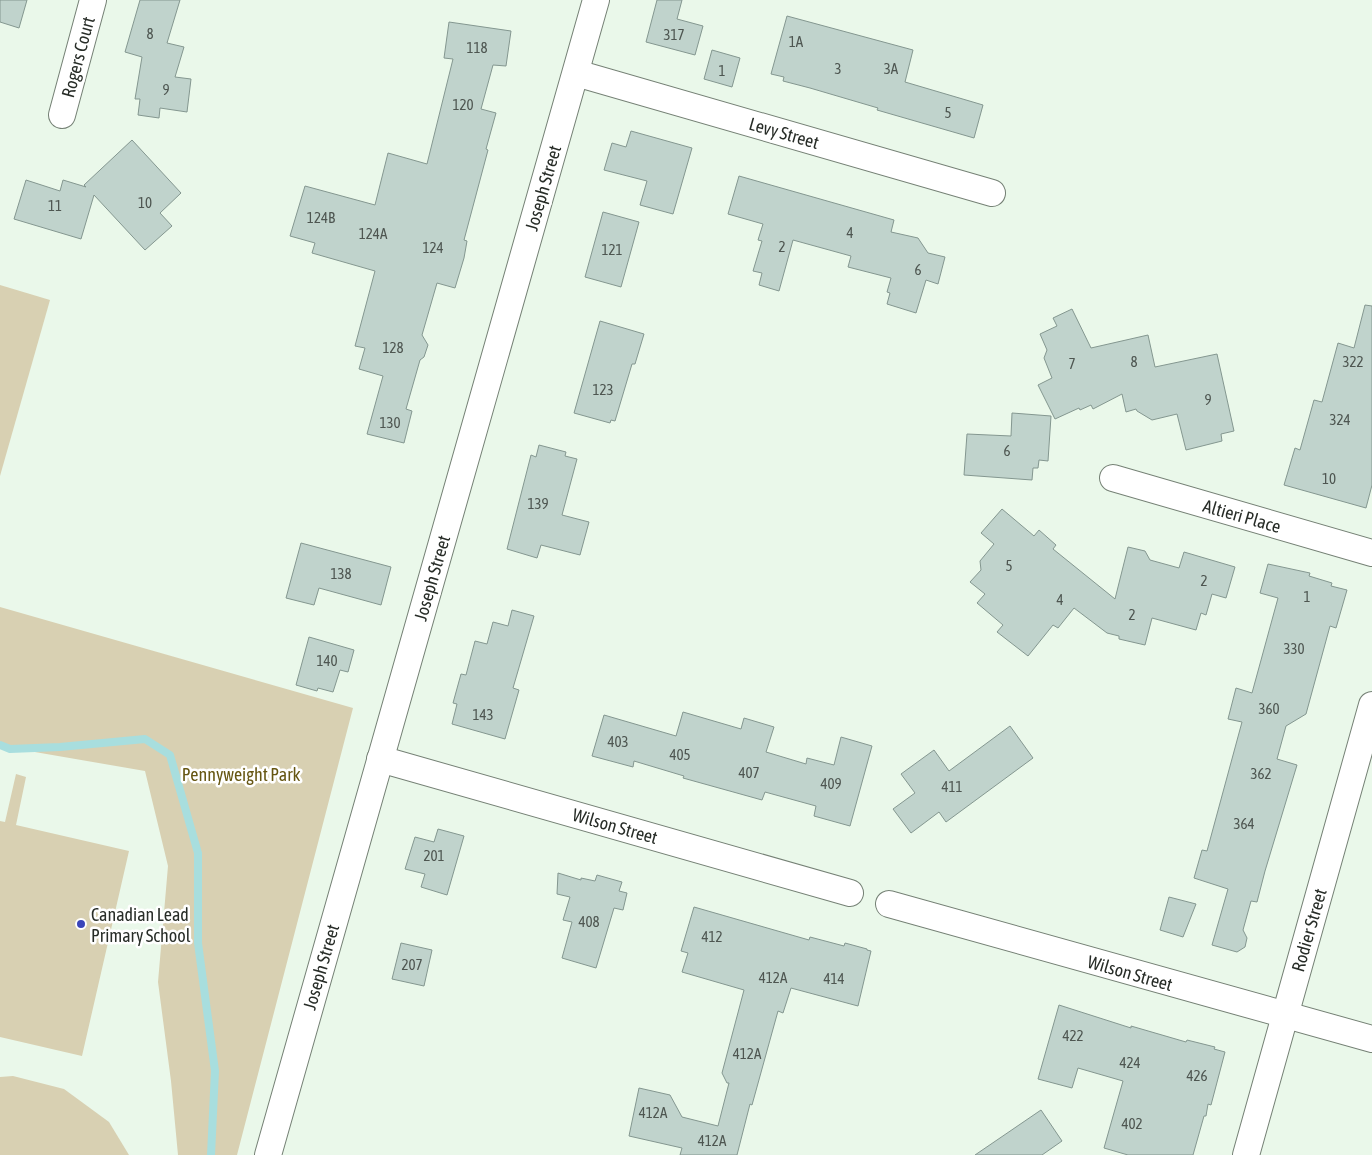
<svg xmlns="http://www.w3.org/2000/svg" width="1372" height="1155" viewBox="0 0 1372 1155" font-family="'Asap Condensed',sans-serif">
	<rect width="100%" height="100%" fill="#eaf8ea"/>
	<!-- green -->
	<g fill="#d8d0b2">
		<polygon points="0,285 50,300 0,476"/>
		<polygon points="0,607 353,708 237,1155 178,1155 171,1081 158,982 168,866 145,771 0,746"/>
		<polygon points="16,774 26,777 16,825 129,851 82,1056 0,1037 0,821 5,822"/>
		<polygon points="13,1076 64,1089 109,1122 129,1155 0,1155 0,1077"/>
	</g>
	<g fill="none" stroke-linecap="round" stroke-linejoin="round">
		<!-- stream -->
		<polyline stroke="#a8dede" stroke-width="8" points="0,745 10,749 60,747 145,739 170,755 198,853 198,943 215,1071 211,1155"/>
	</g>
	<!-- building -->
	<g fill="#c0d3cc" stroke="#849790">
		<polygon points="0,0 27,0 19,28 0,22"/>
		<polygon points="140,0 180,0 167,43 184,47 175,77 191,79 187,112 160,108 159,118 138,115 140,99 135,99 142,57 125,52"/>
		<polygon points="657,0 682,0 677,19 703,26 695,55 646,42"/>
		<polygon points="787,16 913,50 905,82 983,105 974,138 877,110 878,108 810,88 783,81 784,77 771,74"/>
		<polygon points="449,22 511,31 506,66 493,65 481,109 496,113 486,149 488,150 464,240 467,241 464,258 455,288 437,283 422,335 428,345 424,357 420,360 406,409 412,411 404,443 367,434 383,376 359,369 365,348 355,346 375,271 312,253 315,243 290,236 305,186 375,205 388,153 427,164 453,59 444,58"/>
		<polygon points="712,50 740,58 732,87 704,79"/>
		<polygon points="631,131 692,148 673,214 640,205 647,181 604,170 612,143 626,147"/>
		<polygon points="132,140 181,193 160,213 172,226 145,250 94,195 81,239 14,219 26,180 60,191 63,180 86,187 84,185"/>
		<polygon points="739,176 894,220 891,232 918,238 928,253 945,257 938,284 926,280 916,313 887,304 890,293 887,292 891,278 848,267 851,256 793,240 779,291 759,285 762,273 753,271 762,241 758,240 763,224 728,214"/>
		<polygon points="603,212 639,222 621,287 585,277"/>
		<polygon points="1365,305 1372,306 1372,485 1366,508 1284,485 1295,448 1300,450 1314,400 1322,402 1338,343 1354,348"/>
		<polygon points="1072,309 1091,348 1148,335 1155,367 1217,354 1234,431 1221,434 1222,441 1186,450 1177,414 1152,420 1137,411 1136,409 1126,412 1122,394 1093,409 1091,405 1080,410 1079,408 1055,419 1038,385 1052,378 1044,358 1047,350 1040,334 1057,326 1053,318"/>
		<polygon points="600,321 644,334 635,364 632,364 615,421 611,420 610,423 574,413"/>
		<polygon points="1012,413 1051,416 1048,461 1039,460 1038,468 1033,468 1032,480 964,475 967,434 1011,436"/>
		<polygon points="539,445 566,452 565,456 577,459 562,515 589,522 580,555 541,545 537,558 507,549 531,455 536,457"/>
		<polygon points="1002,509 1034,536 1039,530 1056,545 1053,549 1115,599 1128,547 1145,551 1150,560 1179,568 1184,552 1235,567 1226,598 1212,594 1206,615 1201,613 1196,630 1152,618 1145,645 1119,639 1119,636 1107,633 1074,608 1058,628 1053,625 1028,656 997,632 1003,625 977,603 985,594 970,582 981,570 980,561 994,544 981,533"/>
		<polygon points="301,543 391,567 381,605 319,588 314,605 286,598"/>
		<polygon points="1268,564 1310,573 1309,576 1332,583 1331,586 1347,590 1336,628 1330,626 1306,714 1286,726 1277,759 1297,765 1265,871 1257,902 1251,901 1243,930 1247,938 1245,947 1237,952 1212,945 1228,889 1194,878 1202,850 1207,851 1242,722 1228,719 1236,688 1252,693 1278,598 1260,593"/>
		<polygon points="512,610 534,616 513,688 519,690 505,739 452,724 457,704 453,703 461,674 466,675 475,641 487,644 493,622 508,626"/>
		<polygon points="309,637 354,650 348,672 340,670 333,692 318,688 317,691 296,685"/>
		<polygon points="683,712 741,729 744,718 774,727 766,752 806,764 807,758 834,765 841,737 872,746 850,826 814,816 816,806 765,792 762,800 683,778 684,776 634,761 633,767 592,756 604,715 676,736"/>
		<polygon points="1010,726 1033,758 946,822 939,812 911,833 893,809 915,793 901,774 934,750 949,771"/>
		<polygon points="438,829 464,836 447,895 421,887 425,874 405,869 415,837 434,842"/>
		<polygon points="558,873 581,880 581,878 595,881 597,875 622,882 619,891 627,893 623,910 614,908 596,968 562,958 572,922 563,920 570,897 557,894"/>
		<polygon points="1169,897 1196,904 1183,937 1160,930"/>
		<polygon points="694,907 809,940 810,937 844,946 845,943 867,949 867,950 871,951 858,1006 791,988 783,1013 778,1011 752,1105 750,1104 737,1155 680,1155 682,1148 629,1136 639,1088 670,1095 682,1117 718,1126 729,1083 727,1083 722,1073 744,990 682,972 688,953 681,951"/>
		<polygon points="401,943 432,950 424,986 392,979"/>
		<polygon points="1059,1005 1131,1028 1131,1026 1186,1042 1187,1040 1215,1047 1214,1049 1225,1052 1211,1105 1208,1104 1206,1116 1204,1116 1193,1155 1128,1155 1104,1148 1123,1081 1078,1068 1072,1088 1038,1079"/>
		<polygon points="1041,1110 1062,1141 1042,1155 975,1155"/>
	</g>
	<g fill="none" stroke-linecap="round" stroke-linejoin="round">
		<!-- minor casing -->
		<g stroke="#758175" stroke-width="28">
			<g id="minor">
				<polyline points="576,73 992,193"/>
				<polyline points="62,115 93,0"/>
				<polyline points="1113,478 1372,553"/>
				<polyline points="380,759 850,893"/>
				<polyline points="889,904 1372,1039"/>
				<polyline points="268,1155 596,0"/>
				<polyline points="1246,1155 1372,705"/>
			</g>
		</g>
		<!-- minor -->
		<use href="#minor" stroke="#fff" stroke-width="26"/>
	</g>
	<!-- markers -->
	<circle fill="#3a45b9" stroke="#fff" stroke-width="2" cx="81" cy="924" r="5"/>
	<g text-anchor="middle" dominant-baseline="central" stroke-width="5" stroke-linejoin="round" paint-order="stroke">
		<!-- number labels -->
		<g font-size="15" fill="#4e5651">
			<text x="150" y="33">8</text>
			<text x="674" y="34">317</text>
			<text x="796" y="41">1A</text>
			<text x="477" y="47">118</text>
			<text x="838" y="68">3</text>
			<text x="891" y="68">3A</text>
			<text x="722" y="70">1</text>
			<text x="166" y="89">9</text>
			<text x="463" y="104">120</text>
			<text x="948" y="112">5</text>
			<text x="145" y="202">10</text>
			<text x="55" y="205">11</text>
			<text x="321" y="217">124B</text>
			<text x="850" y="232">4</text>
			<text x="373" y="233">124A</text>
			<text x="782" y="246">2</text>
			<text x="433" y="247">124</text>
			<text x="612" y="249">121</text>
			<text x="918" y="269">6</text>
			<text x="393" y="347">128</text>
			<text x="1134" y="361">8</text>
			<text x="1353" y="361">322</text>
			<text x="1072" y="363">7</text>
			<text x="603" y="389">123</text>
			<text x="1208" y="399">9</text>
			<text x="1340" y="419">324</text>
			<text x="390" y="422">130</text>
			<text x="1007" y="450">6</text>
			<text x="1329" y="478">10</text>
			<text x="538" y="503">139</text>
			<text x="1009" y="565">5</text>
			<text x="341" y="573">138</text>
			<text x="1204" y="580">2</text>
			<text x="1307" y="596">1</text>
			<text x="1060" y="599">4</text>
			<text x="1132" y="614">2</text>
			<text x="1294" y="648">330</text>
			<text x="327" y="660">140</text>
			<text x="1269" y="708">360</text>
			<text x="483" y="714">143</text>
			<text x="618" y="741">403</text>
			<text x="680" y="754">405</text>
			<text x="749" y="772">407</text>
			<text x="1261" y="773">362</text>
			<text x="831" y="783">409</text>
			<text x="952" y="786">411</text>
			<text x="1244" y="823">364</text>
			<text x="434" y="855">201</text>
			<text x="589" y="921">408</text>
			<text x="712" y="936">412</text>
			<text x="412" y="964">207</text>
			<text x="773" y="977">412A</text>
			<text x="834" y="978">414</text>
			<text x="1073" y="1035">422</text>
			<text x="747" y="1053">412A</text>
			<text x="1130" y="1062">424</text>
			<text x="1197" y="1075">426</text>
			<text x="653" y="1112">412A</text>
			<text x="1132" y="1123">402</text>
			<text x="712" y="1140">412A</text>
		</g>
		<!-- street labels -->
		<g font-size="18" fill="#282d28" stroke="#fff">
			<text transform="translate(78 57) rotate(-75)">Rogers Court</text>
			<text transform="translate(784 133) rotate(16)">Levy Street</text>
			<text transform="translate(543 188) rotate(-74)">Joseph Street</text>
			<text transform="translate(1242 516) rotate(16)">Altieri Place</text>
			<text transform="translate(432 578) rotate(-74)">Joseph Street</text>
			<text transform="translate(615 826) rotate(16)">Wilson Street</text>
			<text transform="translate(1309 930) rotate(-74)">Rodier Street</text>
			<text transform="translate(321 967) rotate(-74)">Joseph Street</text>
			<text transform="translate(1130 973) rotate(16)">Wilson Street</text>
		</g>
		<!-- park labels -->
		<g font-size="18" fill="#665612" stroke="#fff">
			<text x="241" y="774">Pennyweight Park</text>
		</g>
		<!-- poi labels -->
		<g font-size="18" fill="#282d28" stroke="#fff" text-anchor="start">
			<text x="91" y="914">Canadian Lead<tspan x="91" dy="21">Primary School</tspan></text>
		</g>
	</g>
</svg>
